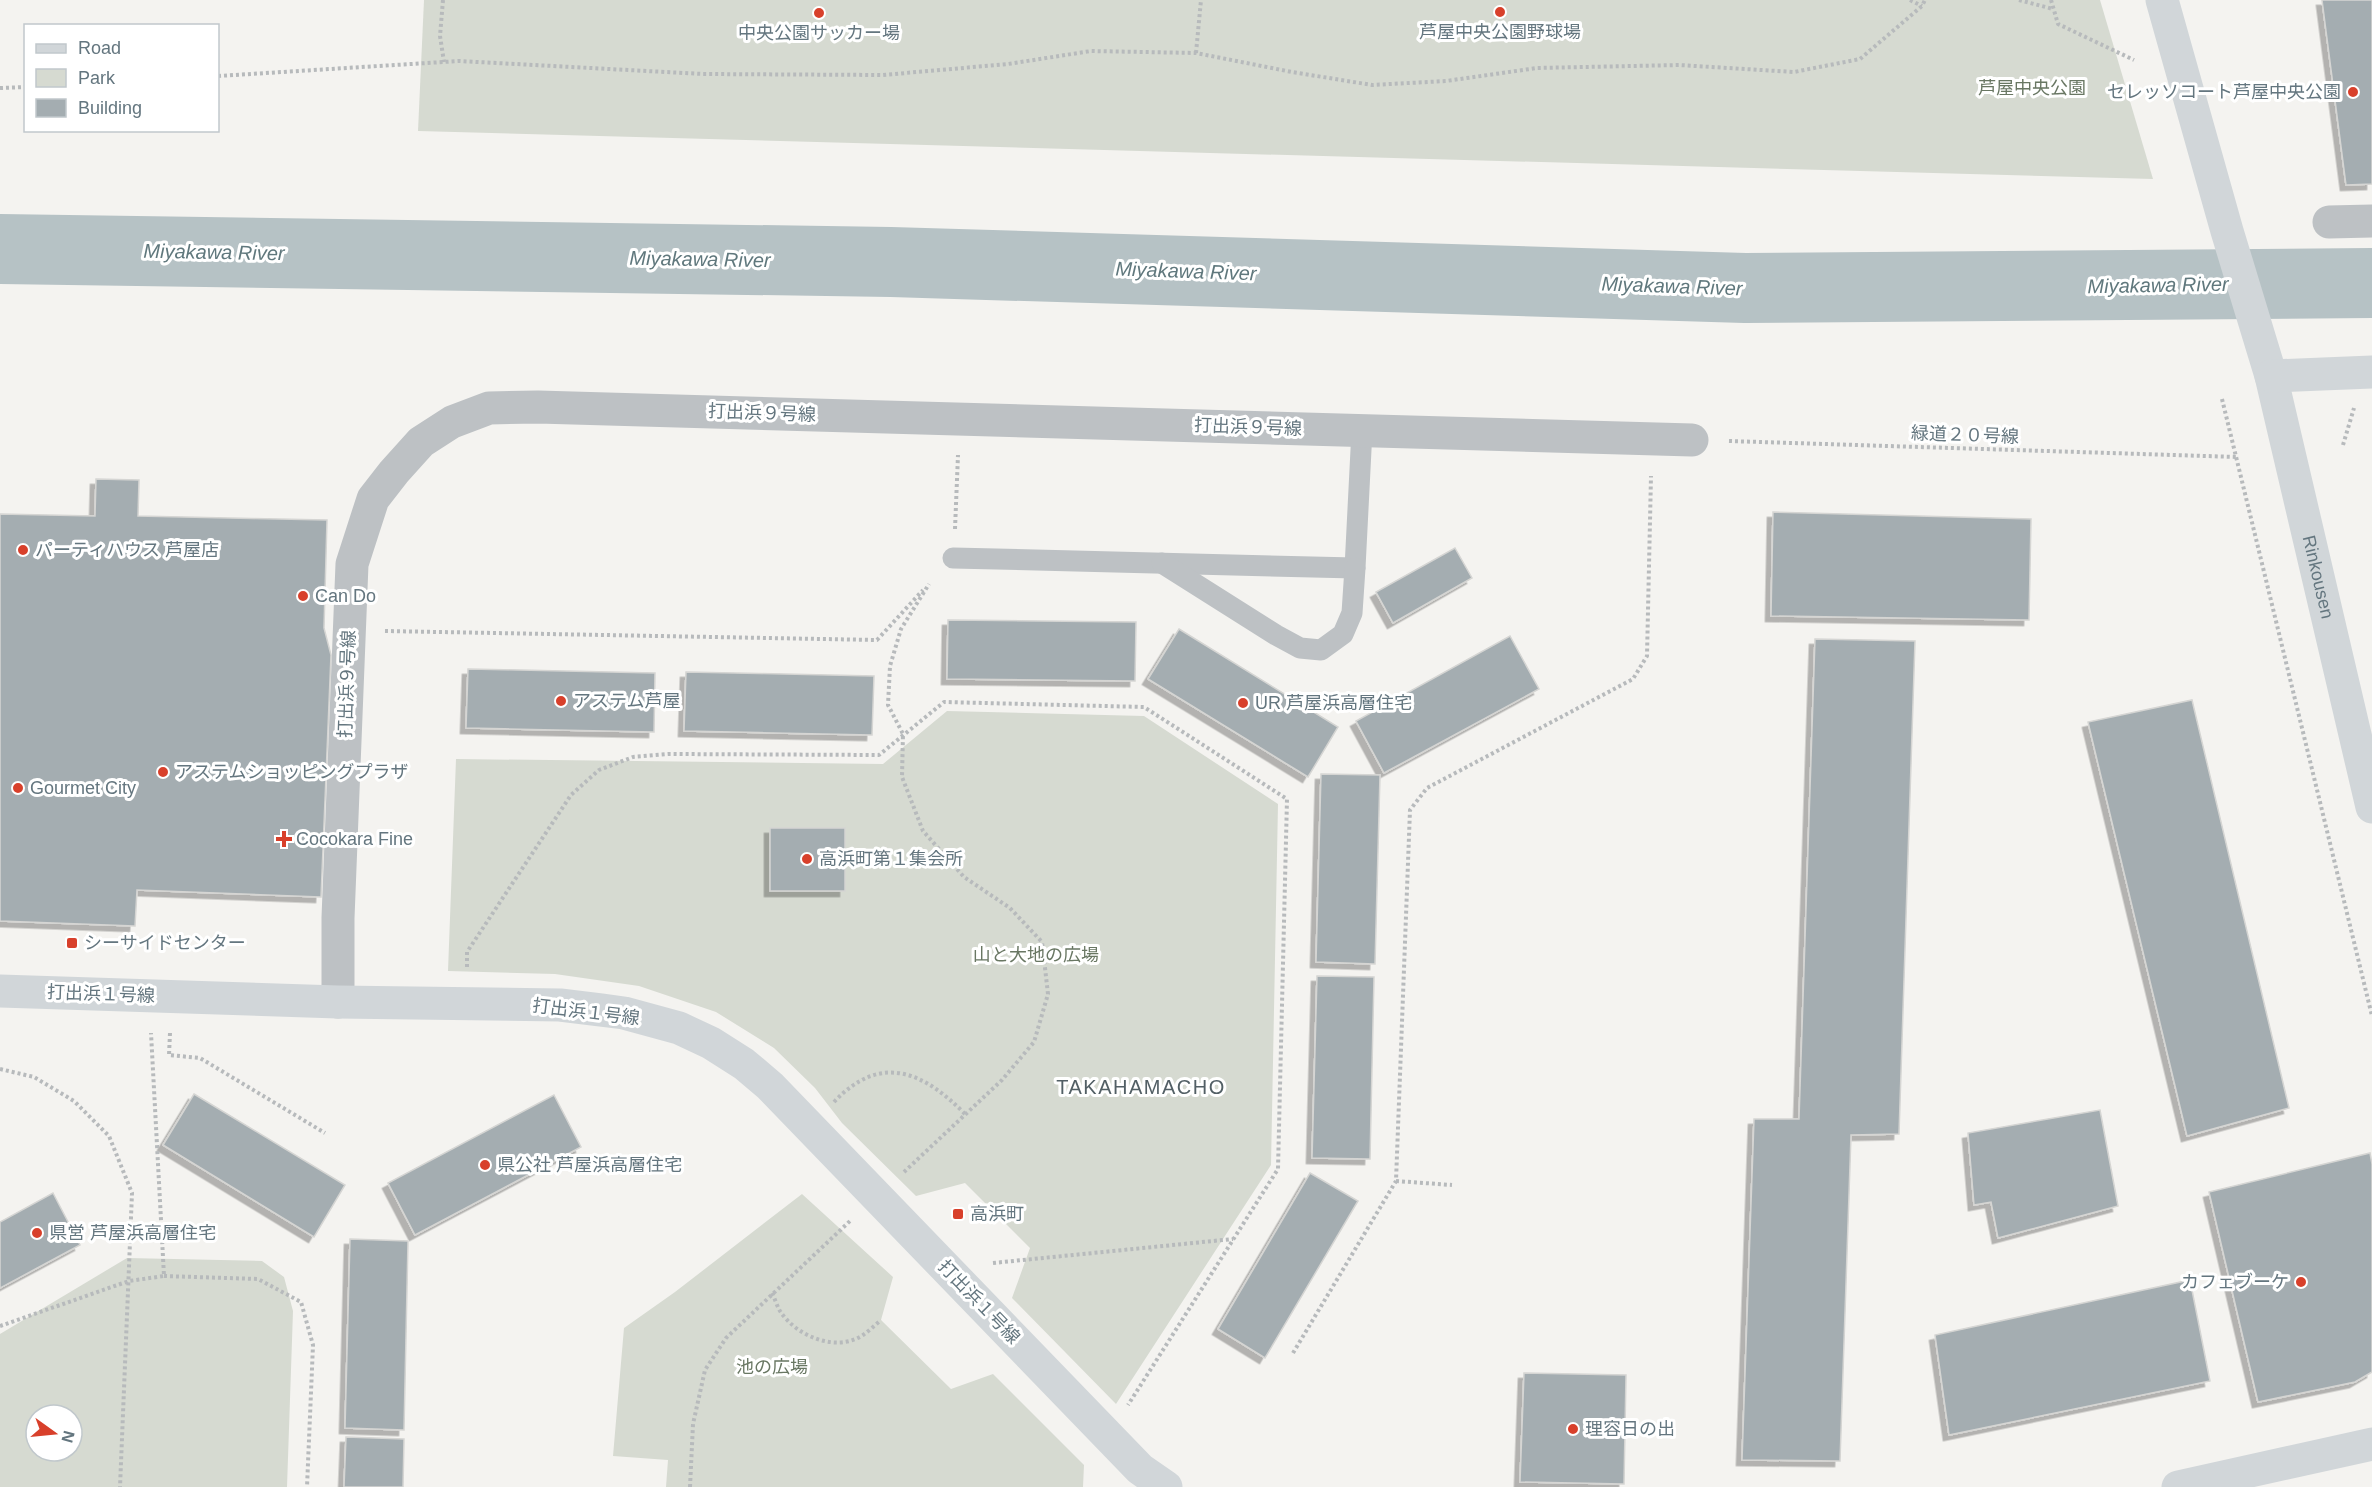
<svg xmlns="http://www.w3.org/2000/svg" width="2372" height="1487" viewBox="0 0 2372 1487" font-family="Arial,'Noto Sans JP',sans-serif">
	<defs>
		<filter id="shadow"><feDropShadow dx="-5.5" dy="5.5" stdDeviation="0" flood-color="#0004"/></filter>
	</defs>
	<rect width="100%" height="100%" fill="#f4f3f0"/>
	<!-- green -->
	<g fill="#d6dad1" fill-rule="evenodd">
		<polygon points="424,0 2100,0 2153,179 418,131"/>
		<polygon points="947,711 1144,716 1278,804 1271,1165 1116,1404 1012,1298 1030,1248 965,1183 916,1196 842,1123 815,1088 774,1048 716,1012 639,986 555,974 448,971 456,759 883,764"/>
		<polygon points="802,1194 893,1277 881,1320 951,1389 993,1374 1084,1465 1083,1487 666,1487 668,1460 613,1456 624,1328 675,1292"/>
		<path d="M127,1258L262,1261L284,1277L293,1311L287,1487H0V1334ZM36,1415H72V1451H36Z"/>
	</g>
	<g fill="none" stroke-linecap="round" stroke-linejoin="round">
		<!-- river -->
		<polyline stroke="#b6c2c5" stroke-width="70" points="0,249 891,262 1745,288 2372,283"/>
	</g>
	<!-- building -->
	<g fill="#a4adb1" stroke="#d5d5d3" stroke-width="1.5" filter="url(#shadow)">
		<polygon points="2322,0 2372,0 2372,184 2346,185"/>
		<polygon points="96,479 139,480 138,516 327,520 324,628 331,655 321,897 137,890 135,926 0,921 0,514 95,516"/>
		<polygon points="1773,512 2031,519 2029,620 1771,616"/>
		<polygon points="1455,548 1472,578 1393,623 1376,592"/>
		<polygon points="948,620 1136,622 1135,681 947,679"/>
		<polygon points="1179,629 1338,727 1308,777 1148,679"/>
		<polygon points="1510,636 1539,689 1384,773 1356,721"/>
		<polygon points="1815,639 1915,641 1899,1134 1851,1135 1840,1461 1742,1460 1754,1119 1799,1119"/>
		<polygon points="468,669 655,673 654,732 466,728"/>
		<polygon points="686,672 874,676 872,735 684,731"/>
		<polygon points="2192,700 2289,1108 2187,1136 2088,722"/>
		<polygon points="1321,774 1380,775 1375,964 1316,962"/>
		<rect x="770" y="828" width="75" height="63"/>
		<polygon points="1317,976 1374,977 1370,1159 1312,1158"/>
		<polygon points="194,1094 345,1185 314,1237 163,1145"/>
		<polygon points="554,1095 581,1147 415,1235 388,1183"/>
		<polygon points="2100,1110 2118,1206 1998,1238 1991,1202 1974,1205 1968,1133"/>
		<polygon points="2370,1153 2372,1164 2372,1372 2355,1382 2258,1402 2209,1192"/>
		<polygon points="1310,1173 1358,1201 1265,1358 1218,1329"/>
		<polygon points="53,1193 80,1245 0,1288 0,1222"/>
		<polygon points="350,1239 408,1241 404,1430 345,1428"/>
		<polygon points="2190,1280 2210,1381 1949,1435 1935,1335"/>
		<polygon points="1524,1373 1626,1375 1624,1484 1520,1482"/>
		<polygon points="346,1437 404,1439 403,1487 344,1487"/>
	</g>
	<g fill="none" stroke-linecap="round" stroke-linejoin="round">
		<!-- path -->
		<g stroke="#b7babc" stroke-width="4" stroke-dasharray="3 3" stroke-linecap="butt">
			<polyline points="443,0 440,36 444,62"/>
			<polyline points="1910,0 1922,6"/>
			<polyline points="2019,0 2053,9"/>
			<polyline points="2051,0 2058,24 2134,60"/>
			<polyline points="1196,53 1201,0"/>
			<polyline points="218,76 459,61 703,74 883,75 1008,64 1091,51 1196,53 1292,72 1372,85 1446,81 1537,68 1679,65 1794,72 1860,59 1922,6 1925,0"/>
			<polyline points="0,88 26,87"/>
			<polyline points="2222,399 2372,1016"/>
			<polyline points="1729,441 2237,457"/>
			<polyline points="2343,445 2354,408"/>
			<polyline points="955,529 958,455"/>
			<polyline points="385,631 877,640 923,590"/>
			<polyline points="467,967 467,952 571,795 599,770 633,757 669,754 879,755 944,702 1144,707 1287,799 1278,1169 1128,1405"/>
			<polyline points="170,1033 169,1055 200,1058 325,1133"/>
			<polyline points="0,1069 34,1077 74,1101 109,1136 132,1193 120,1487"/>
			<path d="M834,1102C881,1052 924,1072 966,1115"/>
			<polyline points="904,1172 1002,1080 1034,1042 1048,994 1042,942 1010,908 964,877 923,831 902,777 903,734 888,705 890,666 901,629 929,584"/>
			<polyline points="1396,1181 1452,1185"/>
			<polyline points="993,1263 1233,1239"/>
			<polyline points="164,1276 258,1279 301,1302 313,1345 307,1487"/>
			<path d="M772,1293C775,1299 777,1306 780,1311C796,1336 836,1353 863,1335C869,1331 875,1325 881,1320"/>
			<polyline points="0,1326 129,1281 164,1276 151,1033"/>
			<polyline points="1293,1353 1396,1181 1410,810 1427,788 1633,679 1647,656 1651,476"/>
			<polyline points="690,1487 693,1424 705,1370 726,1338 850,1221"/>
		</g>
		<!-- lane -->
		<g stroke="#bdc1c4" stroke-width="21">
			<polyline points="953,558 1355,568 1362,430"/>
			<polyline points="1162,563 1276,635 1300,648 1321,650 1343,634 1352,613 1355,568"/>
		</g>
		<!-- street -->
		<g stroke="#bdc1c4" stroke-width="33">
			<polyline points="2329,222 2372,221"/>
			<polyline points="338,1002 338,918 352,564 362,533 373,499 394,472 421,442 452,422 489,408 538,407 1692,440"/>
		</g>
		<!-- secondary -->
		<g stroke="#d1d6d9" stroke-width="33">
			<path id="s1" d="M2162,0L2227,231L2271,376L2372,807"/>
			<polyline points="2271,376 2372,372"/>
			<polyline points="0,991 338,1002 560,1005 601,1010 624,1013 679,1028 711,1043 744,1064 770,1086 1140,1469 1166,1487"/>
			<polyline points="2178,1487 2372,1444"/>
		</g>
	</g>
	<!-- markers -->
	<g fill="#d8402b" stroke="#fff" stroke-width="2">
		<circle cx="1500" cy="12" r="6"/>
		<circle cx="819" cy="13" r="6"/>
		<circle cx="2353" cy="92" r="6"/>
		<circle cx="23" cy="550" r="6"/>
		<circle cx="303" cy="596" r="6"/>
		<circle cx="561" cy="701" r="6"/>
		<circle cx="1243" cy="703" r="6"/>
		<circle cx="163" cy="772" r="6"/>
		<circle cx="18" cy="788" r="6"/>
		<path d="M281 830h6v6h6v6h-6v6h-6v-6h-6v-6h6z"/>
		<circle cx="807" cy="859" r="6"/>
		<rect x="66" y="937" width="12" height="12" rx="3"/>
		<circle cx="485" cy="1165" r="6"/>
		<rect x="952" y="1208" width="12" height="12" rx="3"/>
		<circle cx="37" cy="1233" r="6"/>
		<circle cx="2301" cy="1282" r="6"/>
		<circle cx="1573" cy="1429" r="6"/>
	</g>
	<g text-anchor="middle" dominant-baseline="central" stroke-width="6" stroke-linejoin="round" paint-order="stroke">
		<!-- poi labels -->
		<g font-size="18" fill="#64767f" stroke="#fff" text-anchor="start">
			<text x="1500" y="32" text-anchor="middle">芦屋中央公園野球場</text>
			<text x="819" y="33" text-anchor="middle">中央公園サッカー場</text>
			<text x="2341" y="92" text-anchor="end">セレッソコート芦屋中央公園</text>
			<text x="35" y="550">パーティハウス 芦屋店</text>
			<text x="315" y="596">Can Do</text>
			<text x="573" y="701">アステム芦屋</text>
			<text x="1255" y="703">UR 芦屋浜高層住宅</text>
			<text x="175" y="772">アステムショッピングプラザ</text>
			<text x="30" y="788">Gourmet City</text>
			<text x="296" y="839">Cocokara Fine</text>
			<text x="819" y="859">高浜町第１集会所</text>
			<text x="84" y="943">シーサイドセンター</text>
			<text x="497" y="1165">県公社 芦屋浜高層住宅</text>
			<text x="970" y="1214">高浜町</text>
			<text x="49" y="1233">県営 芦屋浜高層住宅</text>
			<text x="2289" y="1282" text-anchor="end">カフェブーケ</text>
			<text x="1585" y="1429">理容日の出</text>
		</g>
		<!-- park labels -->
		<g font-size="18" fill="#697763" stroke="#fff">
			<text x="2032" y="88">芦屋中央公園</text>
			<text x="1036" y="955">山と大地の広場</text>
			<text x="772" y="1367">池の広場</text>
		</g>
		<!-- street labels -->
		<g font-size="18" fill="#64767f" stroke="#fff">
			<text transform="translate(762 413) rotate(2)">打出浜９号線</text>
			<text transform="translate(1248 427) rotate(2)">打出浜９号線</text>
			<text transform="translate(1965 435) rotate(2)">緑道２０号線</text>
			<text stroke="none"><textPath href="#s1" startOffset="598">Rinkousen</textPath></text>
			<text transform="translate(347 684) rotate(-88)">打出浜９号線</text>
			<text transform="translate(101 994) rotate(2)">打出浜１号線</text>
			<text transform="translate(586 1012) rotate(7)">打出浜１号線</text>
			<text transform="translate(979 1302) rotate(46)">打出浜１号線</text>
		</g>
		<!-- water labels -->
		<g font-size="20" font-style="italic" fill="#60787d" stroke="#fff">
			<text transform="translate(214 252) rotate(1)">Miyakawa River</text>
			<text transform="translate(700 259) rotate(1)">Miyakawa River</text>
			<text transform="translate(1186 271) rotate(2)">Miyakawa River</text>
			<text transform="translate(2158 285) rotate(-1)">Miyakawa River</text>
			<text transform="translate(1672 286) rotate(2)">Miyakawa River</text>
		</g>
		<!-- neighbourhood labels -->
		<g font-size="20" letter-spacing="1.5" fill="#525f65" stroke="#fff">
			<text x="1141" y="1087">TAKAHAMACHO</text>
		</g>
	</g>
	<!-- legend -->
	<rect x="24" y="24" width="195" height="108" fill="#ffffff" stroke="#c1c8cc" stroke-width="1.5"/>
	<rect x="36" y="44" width="30" height="9" fill="#d1d6d9" stroke="#c1c8cc" stroke-width="1.5"/>
	<text x="78" y="54" font-size="18" fill="#64767f">Road</text>
	<rect x="36" y="69" width="30" height="18" fill="#d6dad1" stroke="#c1c8cc" stroke-width="1.5"/>
	<text x="78" y="84" font-size="18" fill="#64767f">Park</text>
	<rect x="36" y="99" width="30" height="18" fill="#a4adb1" stroke="#c1c8cc" stroke-width="1.5"/>
	<text x="78" y="114" font-size="18" fill="#64767f">Building</text>
	<!-- north arrow -->
	<g transform="translate(54 1433) rotate(105)"><circle r="28" fill="#ffffff" stroke="#c1c8cc" stroke-width="1.5"/>
	<path d="M0-4.5L10 22L0 15L-10 22Z" fill="#d8402b"/>
	<text y="-9" font-size="16" font-weight="bold" text-anchor="middle" fill="#64767f">N</text>
	</g>
</svg>
